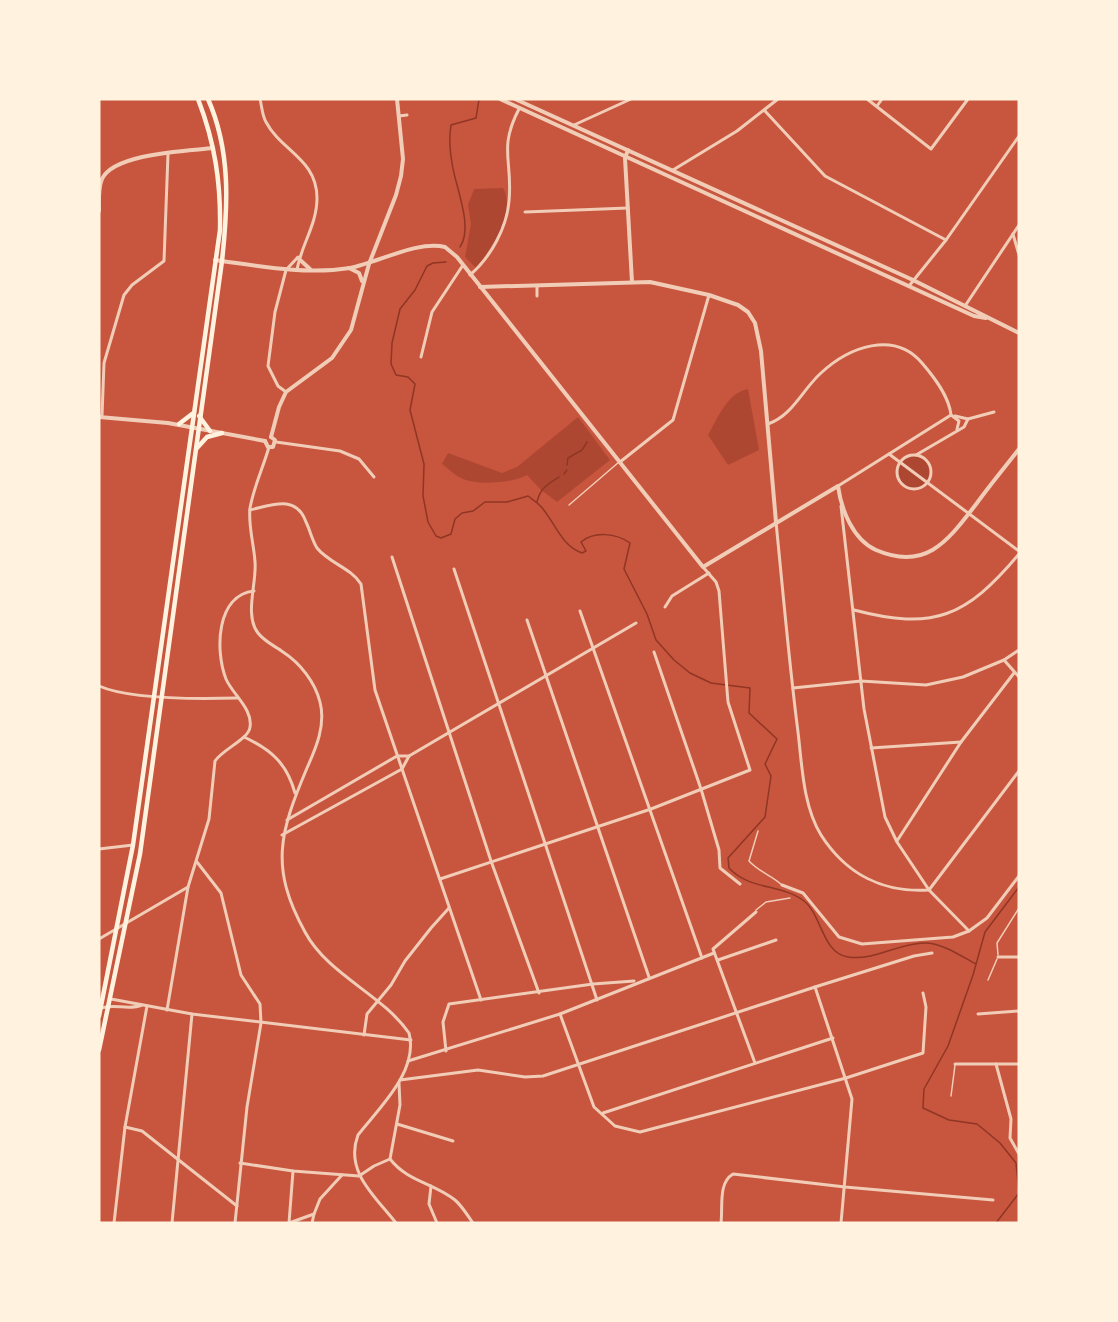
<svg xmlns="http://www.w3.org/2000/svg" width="1118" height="1322" viewBox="0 0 1118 1322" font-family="'DejaVu Sans',sans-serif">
	<rect width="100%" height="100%" fill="#c8553d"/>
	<!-- green -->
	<g fill="#ae4732">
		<path d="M503,188C517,213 491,249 476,268L465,257L471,224L468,205L474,189Z"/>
		<path d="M748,389L759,450L728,465L708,435C718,418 727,393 748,389Z"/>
		<path d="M578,417L610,460L557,502L540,489L527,475C513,483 476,486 461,478C454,475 448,468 442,464L448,453L502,473L517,467Z"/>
		<circle cx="914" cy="472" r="17"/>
	</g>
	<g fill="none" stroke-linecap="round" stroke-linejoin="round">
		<!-- stream -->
		<g stroke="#8f3625" stroke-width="1.5">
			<path d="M460,247C474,227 455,186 452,163C450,152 449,137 451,125L476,118L479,99"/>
			<path d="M446,262L433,263L427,266L415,290L400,309L392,343L391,364L396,375L408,377L415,384L410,410L424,464L423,496L428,522L436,536L441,538L451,534L455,519L462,513L473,511L485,502H507L528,496C533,500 540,504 543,509C556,525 562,546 582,553L586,551L581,542C594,531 616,533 630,543L624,569L647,614L656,640L674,660L690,673L711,683L750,688L749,713L777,739L765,764L771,776L765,817L728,858L729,868C749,890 782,884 804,901C822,915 822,953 848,957C874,961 899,943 925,943C942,943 961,956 976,964"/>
			<polyline points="567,465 568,458 582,450 587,442"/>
			<polyline points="564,474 567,470"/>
			<path d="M537,502C540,488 548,484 559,477"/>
			<polyline points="996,1223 1019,1193 1016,1163 1000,1143 977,1124 949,1120 923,1108 924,1089 948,1046 973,975 985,932 1019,887"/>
		</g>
		<!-- service -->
		<g stroke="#f1ccb7" stroke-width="1.5">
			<polyline points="569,505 619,462"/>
			<path d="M758,831L749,861C759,872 771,875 782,885"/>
			<polyline points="756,910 766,902 790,898"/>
			<polyline points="998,955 997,943 1019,908"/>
			<polyline points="988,980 997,959"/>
			<polyline points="951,1096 955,1065"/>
		</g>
		<!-- minor -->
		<g stroke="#f1ccb7" stroke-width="3">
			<path d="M260,99C262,107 262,115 266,122C281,151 317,159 317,198C317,225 301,245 297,270"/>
			<polyline points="867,99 931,149 968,99"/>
			<polyline points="877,106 882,99"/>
			<polyline points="765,111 825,176 946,240"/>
			<polyline points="399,116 407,115"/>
			<polyline points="574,125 631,99"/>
			<polyline points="673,170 737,131 778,99"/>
			<polyline points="525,212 628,208"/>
			<polyline points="1013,234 1019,255"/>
			<path d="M470,275C491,257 507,227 509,201C513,161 498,149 519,109"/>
			<polyline points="537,286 537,296"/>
			<polyline points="909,286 946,240 1019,136"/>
			<polyline points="965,306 1019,225"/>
			<polyline points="421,357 432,312 463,265"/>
			<polyline points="286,392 278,386 268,366 275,312 286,270 298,257"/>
			<polyline points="951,415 959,421 957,429"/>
			<polyline points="102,416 104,363 124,295 132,285 164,261 168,154"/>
			<polyline points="955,416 968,419"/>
			<path d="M768,424C793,415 802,390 821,373C849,347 894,330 922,363C934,377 949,396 951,415L838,486"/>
			<polyline points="276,442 340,451 359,459 374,477"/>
			<path d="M269,447C263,468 254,486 250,508C248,526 254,544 255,562C257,583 244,615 258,633C265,642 275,646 283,652C300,663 315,682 320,702C326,725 316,748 307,768C280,832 269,867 305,932C328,975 382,994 409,1033C419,1071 379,1108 358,1135C344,1172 376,1197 396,1223"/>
			<polyline points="889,454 1019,551"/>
			<circle cx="914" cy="472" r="17"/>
			<polyline points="916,455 964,427 968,419 994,412"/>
			<polyline points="620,462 673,420 709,295"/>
			<polyline points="841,506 864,709 885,817 897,842 929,890 969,931"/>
			<path d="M250,510C272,505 296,494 306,522C310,530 312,540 317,548C329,563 351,568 361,584L375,690L481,1000"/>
			<path d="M776,522C783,592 789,662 798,732C802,765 803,806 821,835C846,874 883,893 929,890L1019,771"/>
			<polyline points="392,557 491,861 539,993"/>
			<polyline points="454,569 597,1000"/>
			<polyline points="665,607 672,596 709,573"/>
			<path d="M854,610C934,631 966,617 1019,554"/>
			<polyline points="580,611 702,958"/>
			<polyline points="527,620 649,977"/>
			<polyline points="654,652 701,789 719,850 720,868 740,884"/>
			<polyline points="1004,660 1019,677"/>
			<path d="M99,686C131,700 201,699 237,698"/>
			<polyline points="793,688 861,681 926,685 963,677 1004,660 1019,650"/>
			<path d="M244,737C272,750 287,764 295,793"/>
			<polyline points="871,748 961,742"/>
			<polyline points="287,820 397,756 409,756"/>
			<polyline points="282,835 402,769 409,756 636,623"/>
			<polyline points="897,841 961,742 1014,673"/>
			<polyline points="99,849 133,845"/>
			<polyline points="197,862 221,893 241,975 260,1004 261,1023 247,1107 235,1223"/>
			<polyline points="440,879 651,809 750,770 728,702 719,591 716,582 703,567"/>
			<polyline points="782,885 803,893 839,937 862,944 953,937 969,931 987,918 1019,876"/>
			<polyline points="99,939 188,887"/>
			<polyline points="998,957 1019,957"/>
			<polyline points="718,960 776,940"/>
			<polyline points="815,987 852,1099 841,1223"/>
			<polyline points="111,999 192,1014 411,1040"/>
			<path d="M101,1008C115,1003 128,1011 142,1005"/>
			<path d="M167,1010L188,887L209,819L215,761C223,749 249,739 250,727C253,709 233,695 226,679C215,651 216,595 254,591"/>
			<polyline points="560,1014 594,1107 615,1126 640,1132 846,1078 923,1053 926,1007 923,993"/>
			<polyline points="978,1014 1019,1011"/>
			<polyline points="364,1035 367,1014 391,985 405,961 431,928 449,908"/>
			<polyline points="446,1051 443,1022 449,1004 593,984 634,981"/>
			<polyline points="408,1061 560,1014 714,953"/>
			<polyline points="755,1063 713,949 756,912"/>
			<polyline points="955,1064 1019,1064"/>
			<polyline points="996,1064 1011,1119 1010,1138 1019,1154"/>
			<polyline points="400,1080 478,1070 525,1077 543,1076 815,987 914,956 932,953"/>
			<path d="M399,1083L400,1105L390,1159C408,1182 434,1183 455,1200C462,1206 468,1216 473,1223"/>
			<polyline points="603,1113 833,1038"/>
			<polyline points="397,1124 453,1141"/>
			<polyline points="125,1127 142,1131 237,1206"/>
			<polyline points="240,1163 293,1171 359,1176 374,1166 390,1159"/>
			<polyline points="431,1186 429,1204 437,1223"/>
			<polyline points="114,1223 125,1127 147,1006"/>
			<polyline points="172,1223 192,1014"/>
			<polyline points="289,1223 314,1214 320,1199 342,1175"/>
			<polyline points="289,1223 293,1171"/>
			<polyline points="312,1223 314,1214"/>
			<path d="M721,1223C723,1206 718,1183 733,1174L845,1187L993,1200"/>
		</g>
		<!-- tertiary -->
		<g stroke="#f1ccb7" stroke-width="4">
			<polyline points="500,99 974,316 986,318"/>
			<polyline points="515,99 913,280 1019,333"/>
			<polyline points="628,150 625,158 632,282"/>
			<path d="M99,211C99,201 98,188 102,179C114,153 188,151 213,148"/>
			<polyline points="299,259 310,269"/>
			<path d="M215,260C259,266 305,275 350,268C377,263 418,240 445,247L457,257L703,567L838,486C841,509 853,540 876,550C927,572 949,539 977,503C990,485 1005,467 1019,449"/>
			<polyline points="349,268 359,273 362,281"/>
			<polyline points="480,287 650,282 709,295 738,305 748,312 755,323 761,351 776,522"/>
			<polyline points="99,417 168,423 265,441"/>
			<polyline points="271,437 279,407 286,392 332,358 351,330 369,264 396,195 401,176 403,159 397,99"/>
			<polyline points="265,441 268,447 273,447 275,440 271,437"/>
		</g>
		<!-- secondary -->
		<g stroke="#fff3e0" stroke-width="4.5">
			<polyline points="199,416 210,431"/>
			<polyline points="179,424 192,414"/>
			<polyline points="197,448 207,437 222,433"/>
			<path d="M99,1016L133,845L220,230C221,183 215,143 198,99"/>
			<path d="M99,1050L140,854L222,261C228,206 231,151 208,99"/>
		</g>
	</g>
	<!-- border -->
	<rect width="1118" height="1322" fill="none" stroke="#fff3e0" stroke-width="201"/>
</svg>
